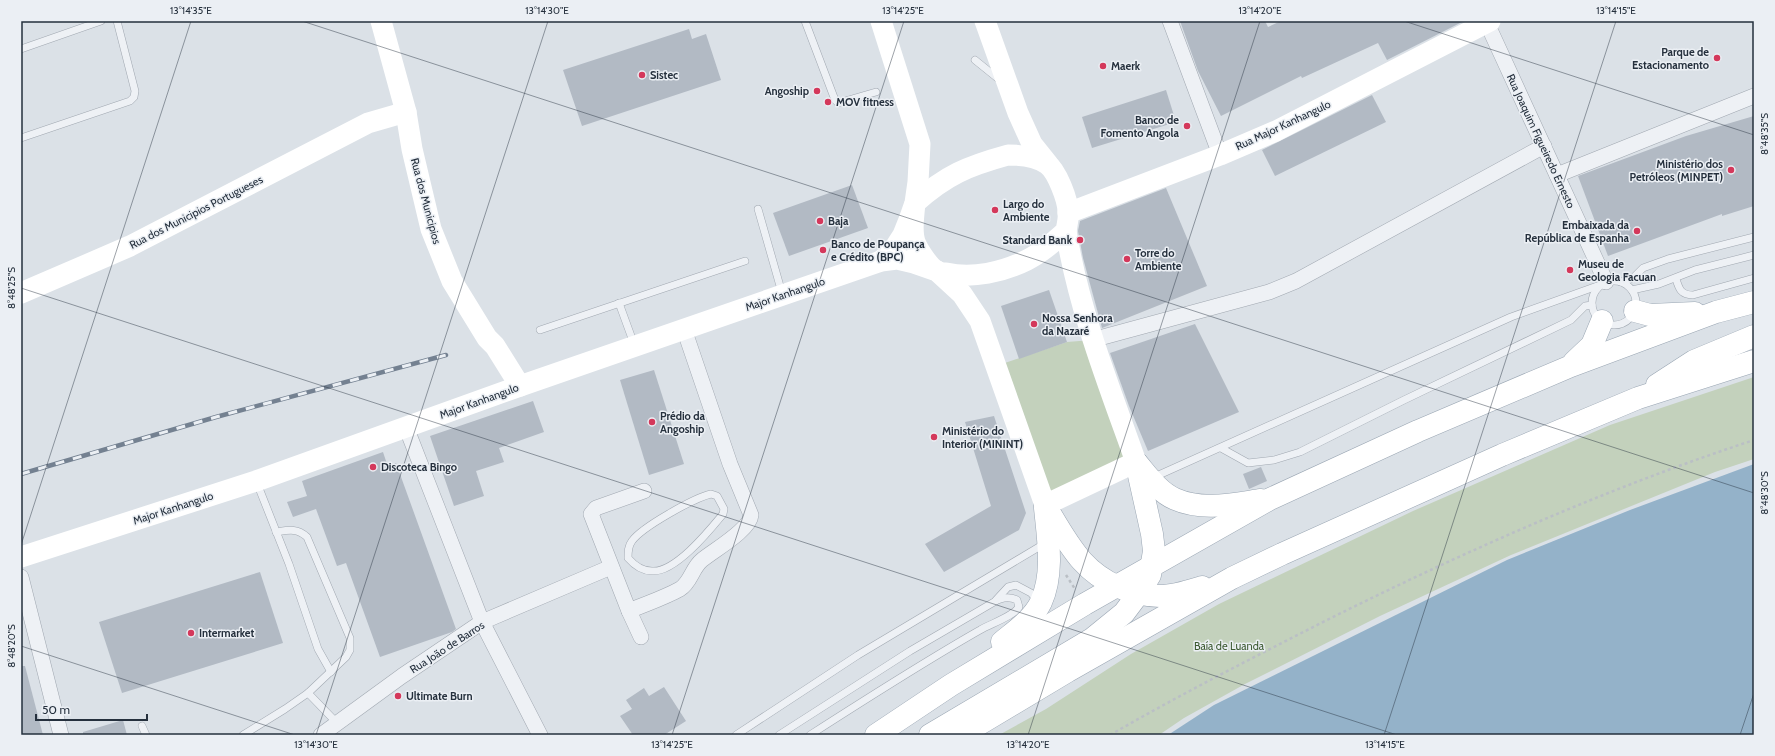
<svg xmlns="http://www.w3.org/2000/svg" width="1775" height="756" viewBox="0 0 1775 756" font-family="Cabin,sans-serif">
	<rect width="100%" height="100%" fill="#dbe1e7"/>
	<!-- green -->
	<g fill="#c3d1bc">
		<polygon points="1092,340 1136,462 1045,505 996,366 1067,342"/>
		<polygon points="1754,377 1754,459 1715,472 1511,555 1380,616 1245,684 1184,718 1159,735 999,735 1046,709 1131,654 1219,604 1413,511 1610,425"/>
	</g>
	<!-- water -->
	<polygon fill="#94b2c9" points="1754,464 1754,735 1168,735 1214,705 1507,560 1630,510"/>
	<!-- building -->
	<g fill="#b2bac4">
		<polygon points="1180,21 1265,21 1268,27 1281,21 1464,21 1387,60 1378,43 1302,78 1301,76 1221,116 1198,71"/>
		<polygon points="689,29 692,39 706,34 721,80 582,126 563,70"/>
		<polygon points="1166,90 1176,122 1092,148 1082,117"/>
		<polygon points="1372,95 1386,122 1275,176 1262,150"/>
		<polygon points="1754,116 1754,206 1722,216 1722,214 1608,256 1578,176 1686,136"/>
		<polygon points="852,185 868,228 789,256 773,213"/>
		<polygon points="1166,188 1207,286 1102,328 1083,258 1078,231 1080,221"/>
		<polygon points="1049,290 1067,342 1019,359 1001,306"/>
		<polygon points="1195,324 1239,412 1148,451 1129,406 1110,353"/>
		<polygon points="654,370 684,464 649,475 620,380"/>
		<polygon points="533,401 544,432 499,448 504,462 476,471 484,496 454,506 430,436"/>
		<polygon points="994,416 1026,513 1019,530 944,572 925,544 991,506 965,422"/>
		<polygon points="383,452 388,467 396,463 456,629 452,632 380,657 346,563 337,566 316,509 293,517 287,502 307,496 302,481"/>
		<polygon points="1261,467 1267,481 1249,489 1243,474"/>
		<polygon points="260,572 283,643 122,693 99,622"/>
		<polygon points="21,666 25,666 43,735 21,735"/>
		<polygon points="664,687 686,721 664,735 633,735 620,716 632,709 626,700 644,688 649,696"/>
		<polygon points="123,720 127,735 83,735 83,732"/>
	</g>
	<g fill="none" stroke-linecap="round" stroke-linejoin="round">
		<!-- lane casing -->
		<g stroke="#a1a8b1" stroke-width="8">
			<g id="lane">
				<polyline points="805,21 835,100 838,103 876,92"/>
				<polyline points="21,49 101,21"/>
				<polyline points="975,60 1001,81"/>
				<polyline points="21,138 130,101 134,97 135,91 117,21"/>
				<polyline points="758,209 782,293"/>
				<path d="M1676,279C1679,289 1681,295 1693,295L1754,278"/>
				<circle cx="1614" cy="303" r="22"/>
				<polyline points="1621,282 1633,278 1643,268 1668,259 1754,237"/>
				<polyline points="1632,290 1659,284 1695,270 1754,255"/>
				<polyline points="619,303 634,344"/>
				<polyline points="540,330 745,261"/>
				<polyline points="1221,448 1248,463 1274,460 1300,452 1404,400 1571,320 1585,306 1592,305"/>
				<polyline points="1152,478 1511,317 1600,285"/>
				<polyline points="257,483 289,564 318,649 331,672"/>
				<path d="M711,494L717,496L724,509L723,514C709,531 675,573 652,571C642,571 634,565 628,558C628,552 628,546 632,541C642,527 694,498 711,494Z"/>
				<polyline points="996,600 1008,587 1016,585 1031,593 1038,601"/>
				<polyline points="308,693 337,723"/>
				<polyline points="142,726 146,735"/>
				<path d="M243,735L285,709L308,693L346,657L350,650V638L307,537C297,528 289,530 276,532"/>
				<polyline points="736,735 858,655 1044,544"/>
				<path d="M779,735L910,651L994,602C1002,597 1009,596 1017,600L1019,607C1014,616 990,624 980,630C922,663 866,699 810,735"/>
			</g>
		</g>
		<!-- street casing -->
		<g stroke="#a1a8b1" stroke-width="16">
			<g id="street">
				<polyline points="1170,21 1220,155"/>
				<polyline points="1486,21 1606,282"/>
				<polyline points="1557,175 1754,96"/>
				<polyline points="1092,340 1269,292 1296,281 1544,146"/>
				<polyline points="406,427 482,622 540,735"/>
				<path d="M644,491L596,508L591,514L629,611C645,604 664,598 680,589C691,582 692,568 702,560C714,550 750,530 751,515L730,464L684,329"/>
				<polyline points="21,577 61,735"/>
				<polyline points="629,611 641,637"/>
				<polyline points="321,735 402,676 482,622 611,567"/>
			</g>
		</g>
		<!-- primary casing -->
		<g stroke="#9aa6b3" stroke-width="23">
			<g id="primary">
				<polyline points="1635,311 1650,315 1695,313"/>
				<polyline points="1574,362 1592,345 1602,321"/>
				<polyline points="1657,385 1694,361 1754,336"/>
				<path d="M1137,463C1148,476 1159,492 1175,499C1202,511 1233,504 1261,500"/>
				<path d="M1045,505C1056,523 1067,544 1082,561C1102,583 1130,595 1160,596C1174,596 1189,591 1202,587"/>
				<path d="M1002,642C1015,631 1033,619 1041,602C1054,574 1048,538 1045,508"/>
				<polyline points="876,735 951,685 1085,604 1270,499 1418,431 1571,366 1716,312 1754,302"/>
				<polyline points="930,735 1092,639 1124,613 1139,593 1150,575 1154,551 1152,534 1136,462"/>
				<polyline points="961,735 1068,671 1232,578 1282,554 1502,455 1638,398 1754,361"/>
			</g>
		</g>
		<!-- path -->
		<g stroke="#babfc5" stroke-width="2.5" stroke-dasharray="3 3" stroke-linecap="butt">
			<polyline points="1066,575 1075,589"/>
			<path d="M1110,735C1183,693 1256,656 1331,618C1468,550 1608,488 1754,440"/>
		</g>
		<!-- lane -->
		<use href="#lane" stroke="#eef1f5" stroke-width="7"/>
		<!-- street -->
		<use href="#street" stroke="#eef1f5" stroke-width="15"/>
		<!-- secondary -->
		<g stroke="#fff" stroke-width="21">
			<polyline points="381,21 406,112 412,149 431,229 452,281 487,338 495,346 520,386"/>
			<polyline points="881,21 920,144 918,182 915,203 909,220 903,235 894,249 881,261"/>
			<polyline points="985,21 1018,113 1032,144 1048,164"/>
			<path d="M1008,155C1020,155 1036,156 1047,164C1057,171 1068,200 1068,212C1069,218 1067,225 1066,231C1054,242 1041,253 1027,260C1003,272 973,279 946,273C944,273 940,273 937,271C930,268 918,250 915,242C911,230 914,215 915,203C946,175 968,166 1008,155Z"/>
			<polyline points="1068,213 1220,155 1276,131 1490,21"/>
			<polyline points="21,293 130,246 368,123 406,112"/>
			<path d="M21,557L256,481L520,386L881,261L897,259L914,263L937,271L962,294L980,321L1045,505L1136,462C1109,386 1079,311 1066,231"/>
		</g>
		<!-- primary -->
		<use href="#primary" stroke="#fff" stroke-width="22"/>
		<!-- rail casing -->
		<g stroke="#748191" stroke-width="4.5">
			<polyline id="rail" points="21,474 216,417 446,355"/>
		</g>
		<!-- rail -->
		<use href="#rail" stroke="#ebeff4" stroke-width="3" stroke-dasharray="9" stroke-linecap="butt"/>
	</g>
	<!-- ticks -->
	<path fill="none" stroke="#25303d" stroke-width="1" stroke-opacity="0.45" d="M302,21L1754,493M1404,21L1754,135M21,288L1397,735M21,545L191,21M21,646L295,735M316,735L548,21M672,735L904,21M1028,735L1260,21M1384,735L1616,21M1740,735L1754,693"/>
	<!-- markers -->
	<g fill="#d4385b" stroke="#ebeff4" stroke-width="1.5">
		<circle cx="1717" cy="58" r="4"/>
		<circle cx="1103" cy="66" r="4"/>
		<circle cx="642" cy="75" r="4"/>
		<circle cx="817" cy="91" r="4"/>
		<circle cx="828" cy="102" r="4"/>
		<circle cx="1187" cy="126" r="4"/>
		<circle cx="1731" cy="170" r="4"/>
		<circle cx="995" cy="210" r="4"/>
		<circle cx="820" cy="221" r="4"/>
		<circle cx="1637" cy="231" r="4"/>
		<circle cx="1080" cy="240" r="4"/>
		<circle cx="823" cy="250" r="4"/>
		<circle cx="1127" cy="259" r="4"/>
		<circle cx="1570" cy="270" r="4"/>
		<circle cx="1034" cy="324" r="4"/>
		<circle cx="652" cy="422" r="4"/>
		<circle cx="934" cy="437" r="4"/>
		<circle cx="373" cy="467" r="4"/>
		<circle cx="191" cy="633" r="4"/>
		<circle cx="398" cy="696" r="4"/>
	</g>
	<g text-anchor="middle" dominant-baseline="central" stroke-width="3" stroke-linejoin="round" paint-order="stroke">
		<!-- poi labels -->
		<g font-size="11" font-weight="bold" fill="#25303d" stroke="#ebeff4" text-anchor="start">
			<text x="1709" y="52" text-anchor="end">Parque de<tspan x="1709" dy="13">Estacionamento</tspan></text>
			<text x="1111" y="66">Maerk</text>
			<text x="650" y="75">Sistec</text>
			<text x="809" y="91" text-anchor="end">Angoship</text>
			<text x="836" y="102">MOV fitness</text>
			<text x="1179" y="120" text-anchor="end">Banco de<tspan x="1179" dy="13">Fomento Angola</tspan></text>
			<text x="1723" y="164" text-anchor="end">Ministério dos<tspan x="1723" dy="13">Petróleos (MINPET)</tspan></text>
			<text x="1003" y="204">Largo do<tspan x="1003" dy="13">Ambiente</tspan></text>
			<text x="828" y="221">Baja</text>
			<text x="1629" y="225" text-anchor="end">Embaixada da<tspan x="1629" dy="13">República de Espanha</tspan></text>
			<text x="1072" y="240" text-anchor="end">Standard Bank</text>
			<text x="831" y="244">Banco de Poupança<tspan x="831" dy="13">e Crédito (BPC)</tspan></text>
			<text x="1135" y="253">Torre do<tspan x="1135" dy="13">Ambiente</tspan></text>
			<text x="1578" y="264">Museu de<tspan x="1578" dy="13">Geologia Facuan</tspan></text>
			<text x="1042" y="318">Nossa Senhora<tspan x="1042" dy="13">da Nazaré</tspan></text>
			<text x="660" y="416">Prédio da<tspan x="660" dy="13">Angoship</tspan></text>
			<text x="942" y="431">Ministério do<tspan x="942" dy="13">Interior (MININT)</tspan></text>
			<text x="381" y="467">Discoteca Bingo</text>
			<text x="199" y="633">Intermarket</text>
			<text x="406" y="696">Ultimate Burn</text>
		</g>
		<!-- street labels -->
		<g font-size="11" fill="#25303d" stroke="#ebeff4">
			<text transform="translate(1283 125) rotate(-25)">Rua Major Kanhangulo</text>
			<text transform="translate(1541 141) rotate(65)">Rua Joaquim Figueiredo Ernesto</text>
			<text transform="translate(426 201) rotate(75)">Rua dos Municipios</text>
			<text transform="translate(196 212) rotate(-27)">Rua dos Municipios Portugueses</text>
			<text transform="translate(785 294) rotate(-19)">Major Kanhangulo</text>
			<text transform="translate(479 401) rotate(-20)">Major Kanhangulo</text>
			<text transform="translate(173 508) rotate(-18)">Major Kanhangulo</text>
			<text transform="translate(447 647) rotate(-33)">Rua João de Barros</text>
		</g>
		<!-- park labels -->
		<g font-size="11" fill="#3c5a31" stroke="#ebeff4">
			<text x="1229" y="646">Baía de Luanda</text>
		</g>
	</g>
	<!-- border -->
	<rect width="1775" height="756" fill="none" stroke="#ebeff4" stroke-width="44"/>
	<!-- scale -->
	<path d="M36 714v6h111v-6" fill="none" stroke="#25303d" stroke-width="2"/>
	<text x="42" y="714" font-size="12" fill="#25303d" stroke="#ebeff4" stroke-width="3" paint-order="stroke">50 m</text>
	<rect x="22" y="22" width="1731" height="712" fill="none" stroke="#25303d" stroke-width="1.5"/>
	<g font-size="10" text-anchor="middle" fill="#25303d">
		<text x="191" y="14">13°14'35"E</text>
		<text x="547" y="14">13°14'30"E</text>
		<text x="903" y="14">13°14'25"E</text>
		<text x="1260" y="14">13°14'20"E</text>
		<text x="1616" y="14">13°14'15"E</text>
		<text transform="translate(1764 134) rotate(-90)" y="4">8°48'35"S</text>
		<text transform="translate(11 288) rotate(-90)" y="4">8°48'25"S</text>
		<text transform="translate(1764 493) rotate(-90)" y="4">8°48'30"S</text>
		<text transform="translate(11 646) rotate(-90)" y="4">8°48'20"S</text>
		<text x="316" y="748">13°14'30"E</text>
		<text x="672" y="748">13°14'25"E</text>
		<text x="1028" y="748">13°14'20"E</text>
		<text x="1385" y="748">13°14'15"E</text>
	</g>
</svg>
